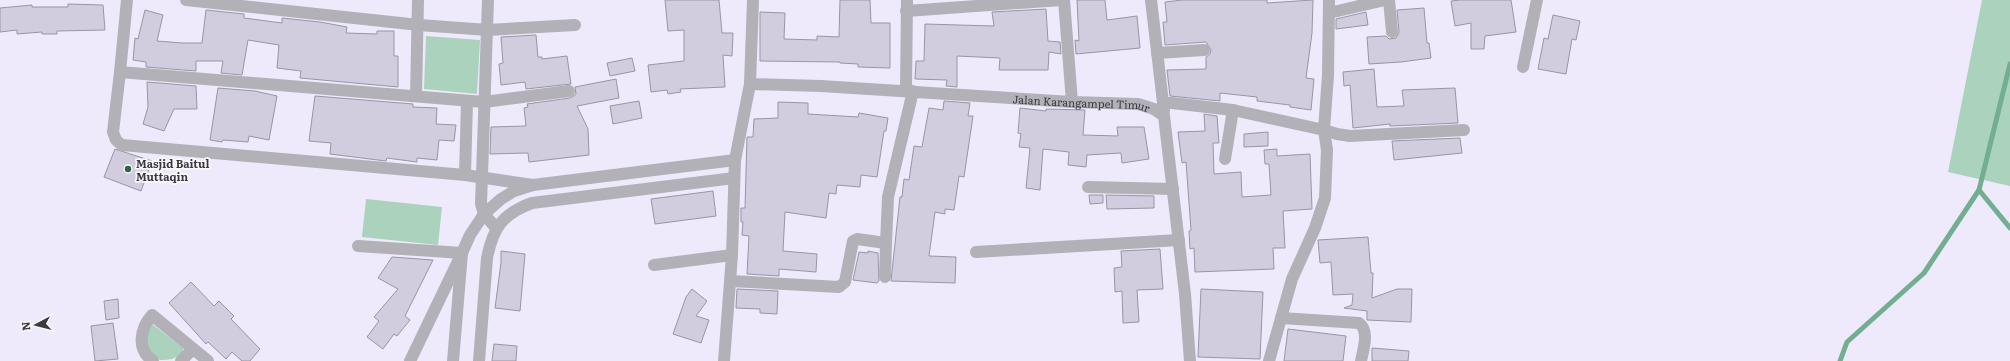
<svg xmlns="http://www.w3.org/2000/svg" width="2010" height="361" viewBox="0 0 2010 361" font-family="Literata,serif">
	<rect width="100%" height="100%" fill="#eeeafb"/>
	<!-- green -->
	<g fill="#aad2bc">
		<polygon points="1982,0 2010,0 2010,186 1948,172"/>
		<polygon points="426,36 480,40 477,94 424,89"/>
		<polygon points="366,199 442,207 438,245 362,237"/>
		<path d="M152,324L183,348V352C176,359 170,360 160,360C146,351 143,338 152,324Z"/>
	</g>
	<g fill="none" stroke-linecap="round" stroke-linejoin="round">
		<!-- stream -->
		<g stroke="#74ae90" stroke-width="5">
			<polyline points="2010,64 1979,190 2010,228"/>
			<polyline points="1840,361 1847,342 1924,273 1979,190"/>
		</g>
	</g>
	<!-- building -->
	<g fill="#d1cdde" stroke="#9995a5">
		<polygon points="665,0 719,0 722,33 733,33 732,56 723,55 725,87 680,89 681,92 668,94 667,90 651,92 648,65 684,61 684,30 668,31"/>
		<polygon points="840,0 870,0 871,23 890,23 890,68 858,67 858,64 840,63 840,62 760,61 760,12 785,13 784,39 817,40 817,36 839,37"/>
		<polygon points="1077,0 1105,0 1107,20 1137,16 1140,48 1076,54 1075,40 1079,41"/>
		<polygon points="1182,0 1267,0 1267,3 1313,0 1312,33 1306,78 1314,79 1311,110 1290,107 1290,105 1257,101 1257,97 1220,93 1220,101 1170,96 1167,70 1206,69 1206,57 1210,54 1211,50 1206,42 1165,45 1163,22 1167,22 1165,2"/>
		<polygon points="1460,0 1511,0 1516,32 1485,36 1484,49 1471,49 1471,23 1455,26 1451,1"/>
		<polygon points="68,4 103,5 105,30 57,31 57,34 42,34 42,32 17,34 17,30 0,32 0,8 32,5 32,7 68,7"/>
		<polygon points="1424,8 1427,43 1429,43 1431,58 1401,62 1369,64 1367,37 1386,36 1389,39 1396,38 1399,32 1397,10"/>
		<polygon points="1046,9 1048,41 1060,42 1061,54 1049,52 1048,70 999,70 1000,58 957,56 957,87 946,86 947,80 915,79 916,61 924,61 925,24 994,26 992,12"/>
		<polygon points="145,10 163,15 157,41 182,43 202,43 206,10 244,14 244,18 282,23 282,18 320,22 347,27 346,33 377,34 377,31 394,31 394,56 398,56 398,87 300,78 301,71 277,68 279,45 248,40 242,75 221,73 223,61 196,61 196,71 146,67 146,62 133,60 135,38 138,39"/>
		<polygon points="1366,12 1368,25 1336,29 1336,19"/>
		<polygon points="1553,15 1580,21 1576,40 1572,39 1566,74 1538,69 1544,38 1548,39"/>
		<polygon points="536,35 538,57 542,57 542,59 567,56 571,84 526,89 525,82 501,85 499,64 503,63 501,37"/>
		<polygon points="632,58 635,71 610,76 607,63"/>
		<polygon points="1374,69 1377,107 1404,106 1402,90 1455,88 1458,123 1390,126 1390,124 1353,128 1350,85 1344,86 1343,72"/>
		<polygon points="616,79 619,98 577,106 588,129 589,155 529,162 528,153 490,154 491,127 526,126 524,108 528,107 527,104 570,98 576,94 575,87"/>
		<polygon points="147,82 196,86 197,109 174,109 164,131 143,124 148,107"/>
		<polygon points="218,88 255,91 277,96 269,140 249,136 248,142 223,140 222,142 210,140"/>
		<polygon points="315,96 413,104 413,107 437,108 436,124 456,125 454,141 439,140 437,160 417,158 417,162 387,158 386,161 330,154 331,143 309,141"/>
		<polygon points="639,101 642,118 613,124 610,106"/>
		<polygon points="944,101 970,103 968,116 973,116 964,177 959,176 954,210 945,209 945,214 935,212 929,256 956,257 955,283 891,281 900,197 902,197 904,179 909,180 914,146 922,147 929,108 943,110"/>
		<polygon points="778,102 808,103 808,114 858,117 859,113 888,118 886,131 884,131 877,177 861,175 860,187 837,185 836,194 829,193 826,218 785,212 783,251 817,254 816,272 779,269 779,276 747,274 749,236 742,235 743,222 741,222 741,208 745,208 747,137 753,137 754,119 778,118"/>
		<polygon points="1020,108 1046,111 1046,109 1085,110 1083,135 1118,136 1117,127 1144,127 1149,159 1122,163 1121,153 1087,155 1086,167 1068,165 1069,152 1043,149 1040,190 1026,188 1030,148 1019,147 1021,134 1018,133"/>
		<polygon points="1204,114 1217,116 1219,143 1213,143 1214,174 1241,172 1242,197 1271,195 1269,164 1265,164 1264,150 1277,149 1277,156 1310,154 1312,209 1283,211 1285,248 1273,248 1274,269 1195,272 1194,248 1190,249 1189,231 1191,230 1186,162 1182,163 1178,132 1205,131"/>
		<polygon points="1268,132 1268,146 1244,147 1244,134"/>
		<polygon points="1460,138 1462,153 1394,160 1392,141"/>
		<polygon points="115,149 152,161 141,191 104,177"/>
		<polygon points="713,191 716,216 655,224 651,199"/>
		<polygon points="1089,195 1103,195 1103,203 1090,204"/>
		<polygon points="1106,195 1154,196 1154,208 1107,209"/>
		<polygon points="1368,237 1371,273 1373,273 1372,298 1397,289 1412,289 1411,322 1367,320 1367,311 1344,308 1352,305 1353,294 1333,295 1331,262 1320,263 1318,240"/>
		<polygon points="1160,249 1163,289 1137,290 1139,322 1123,323 1122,291 1115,292 1114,268 1122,267 1121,251"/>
		<polygon points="501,251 525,254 520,311 495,308 501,263"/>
		<polygon points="868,251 878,253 879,281 877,283 853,280 859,252 868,253"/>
		<polygon points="392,257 433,260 405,316 410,320 397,336 394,334 383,349 367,337 379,321 374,317 398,289 378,278"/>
		<polygon points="191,282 214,306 219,301 234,316 231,319 260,349 250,361 242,361 232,352 226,359 208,342 206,344 169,303"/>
		<polygon points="692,289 707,301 696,316 709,320 701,343 673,334 686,297"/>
		<polygon points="737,289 778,291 777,314 760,313 760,309 736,308"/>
		<polygon points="1201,289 1263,292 1260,359 1198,357"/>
		<polygon points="118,299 119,318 106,320 104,301"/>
		<polygon points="113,323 118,359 95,361 91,326"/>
		<polygon points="1288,329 1346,336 1343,361 1284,361"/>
		<polygon points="494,344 517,346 516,361 492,361"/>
		<polygon points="1372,348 1409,351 1408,361 1372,361"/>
	</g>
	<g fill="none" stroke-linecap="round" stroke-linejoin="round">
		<!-- minor -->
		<g stroke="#b2b1b8" stroke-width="12">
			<polyline points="127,0 120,72 484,102 569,91"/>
			<polyline points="186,0 419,25 488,30 575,25"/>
			<polyline points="488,0 481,204 484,214 496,228"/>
			<path id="s1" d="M753,0L750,84L821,86L1072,102L1138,104L1154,109L1164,116L1185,294L1190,361"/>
			<polyline points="1064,0 1072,102"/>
			<polyline points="1151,0 1164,111"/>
			<polyline points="1389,0 1392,32"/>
			<polyline points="906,11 1062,0"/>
			<polyline points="1329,13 1385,0"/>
			<polyline points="1157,53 1204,50"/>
			<polyline points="1523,67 1537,0"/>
			<polyline points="120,72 113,132 116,140 122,145 465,175 533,185"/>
			<polyline points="906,91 907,0"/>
			<polyline points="416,96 418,0"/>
			<polyline points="1163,103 1172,103 1233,110 1324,130 1337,134 1350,136 1464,130"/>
			<polyline points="1225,159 1233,110"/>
			<polyline points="465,175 467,101"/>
			<polyline points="1088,187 1173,189"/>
			<polyline points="358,246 462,253 410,361"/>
			<polyline points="976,252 1179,240"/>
			<polyline points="654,265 732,255"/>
			<polyline points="885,277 886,243"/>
			<polyline points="731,281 839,287 845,282 853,241 857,239 886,243 888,197 913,91"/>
			<path d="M1281,318L1359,323C1370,331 1363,350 1361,361"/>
			<path d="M153,361C136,349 140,329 152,315L208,361"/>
			<polyline points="181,361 193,349"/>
			<polyline points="453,361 462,253 470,235 484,214 501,199 514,191 533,185 735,160"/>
			<path d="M479,361L487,258C493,228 502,214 532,203L734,178"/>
			<polyline points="724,361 732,255 735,160 750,84"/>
			<polyline points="1269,361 1292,279 1315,228 1325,198 1327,150 1324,130 1328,75 1329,0"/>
		</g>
	</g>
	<!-- markers -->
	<circle fill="#2c6349" stroke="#faf9fd" stroke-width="1.5" cx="128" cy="169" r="4"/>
	<g text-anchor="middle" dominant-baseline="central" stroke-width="3.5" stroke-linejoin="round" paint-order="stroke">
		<!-- street labels -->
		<g font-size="11" fill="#3c3a41" stroke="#faf9fd">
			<text stroke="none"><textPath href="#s1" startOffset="416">Jalan Karangampel Timur</textPath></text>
		</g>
		<!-- poi labels -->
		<g font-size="11" font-weight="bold" fill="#3c3a41" stroke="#faf9fd" text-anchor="start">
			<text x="136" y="163">Masjid Baitul<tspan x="136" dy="13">Muttaqin</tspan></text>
		</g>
	</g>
	<!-- north arrow -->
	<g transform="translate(36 325) rotate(263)" stroke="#faf9fd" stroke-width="3" paint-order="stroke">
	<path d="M0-3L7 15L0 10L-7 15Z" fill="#3c3a41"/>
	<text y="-6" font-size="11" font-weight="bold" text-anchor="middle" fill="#3c3a41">N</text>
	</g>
</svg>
